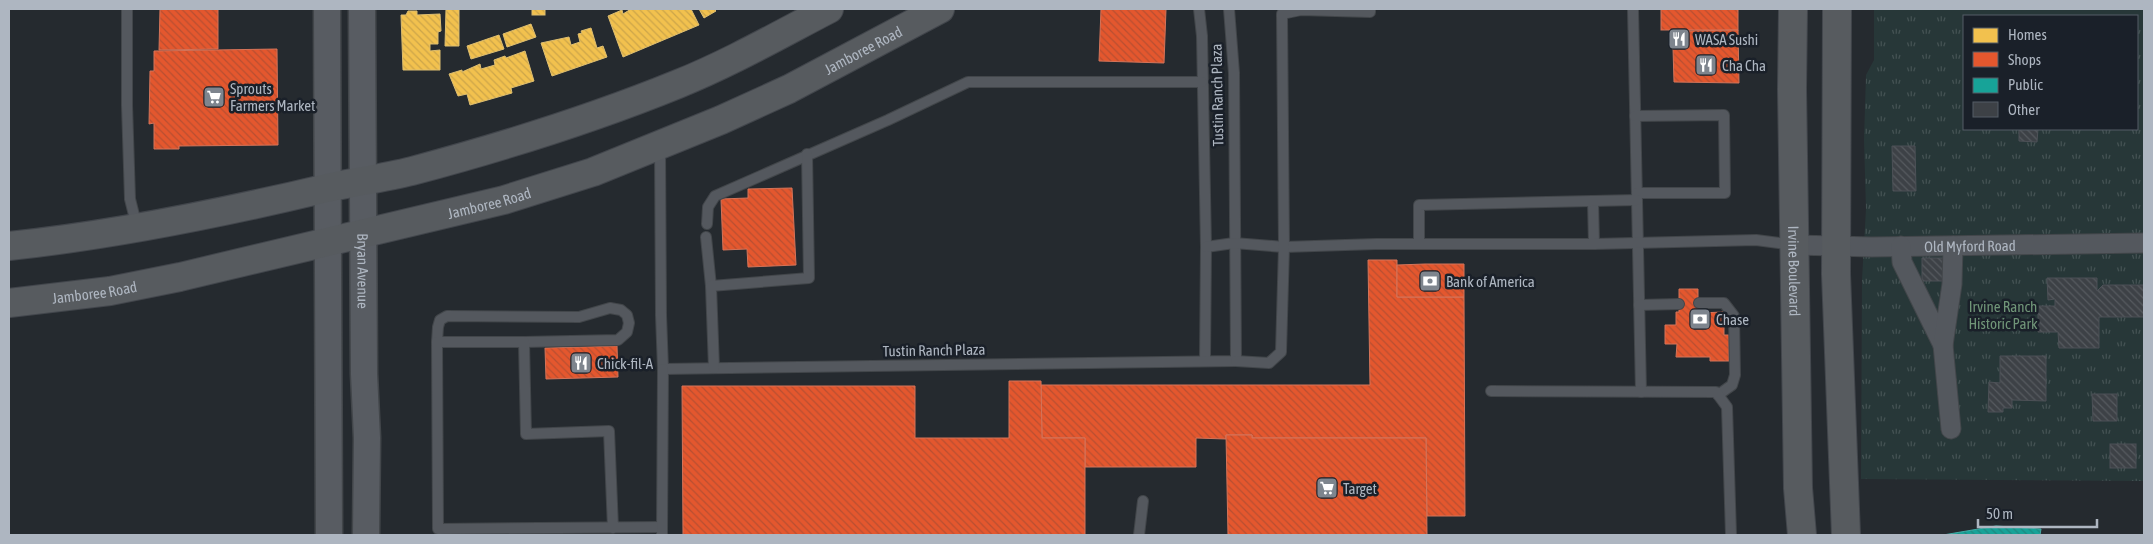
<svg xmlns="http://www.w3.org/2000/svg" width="2153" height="544" viewBox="0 0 2153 544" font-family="'Asap Condensed',sans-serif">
	<defs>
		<pattern id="park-tufts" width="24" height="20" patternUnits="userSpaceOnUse" patternTransform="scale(1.25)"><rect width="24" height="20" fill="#273738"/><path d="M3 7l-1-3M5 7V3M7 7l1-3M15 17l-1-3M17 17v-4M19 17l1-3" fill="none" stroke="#445253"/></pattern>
		<pattern id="homes-back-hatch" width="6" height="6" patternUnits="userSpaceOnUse" patternTransform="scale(1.25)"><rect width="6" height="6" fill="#f2c14e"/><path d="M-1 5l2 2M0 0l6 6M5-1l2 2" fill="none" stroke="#cca54a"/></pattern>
		<pattern id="shops-back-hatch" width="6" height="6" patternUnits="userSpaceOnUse" patternTransform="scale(1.25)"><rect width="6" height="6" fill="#e4572e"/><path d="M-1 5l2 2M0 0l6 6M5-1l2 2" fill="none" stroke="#b84f31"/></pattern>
		<pattern id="public-back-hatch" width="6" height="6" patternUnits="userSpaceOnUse" patternTransform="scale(1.25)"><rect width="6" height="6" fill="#17a398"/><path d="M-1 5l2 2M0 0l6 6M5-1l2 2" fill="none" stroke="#1e8880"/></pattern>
		<pattern id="building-back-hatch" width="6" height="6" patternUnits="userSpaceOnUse" patternTransform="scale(1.25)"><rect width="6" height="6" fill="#3d4146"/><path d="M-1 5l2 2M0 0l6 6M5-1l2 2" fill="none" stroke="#565a5f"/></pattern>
	</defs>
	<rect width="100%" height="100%" fill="#252a2f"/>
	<!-- park -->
	<path fill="url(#park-tufts)" fill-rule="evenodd" d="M1874,9H2144V481L1861,479L1862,280L1866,209L1864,140L1866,75L1874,60ZM1964,16H2137V129H1964Z"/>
	<!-- homes -->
	<g fill="url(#homes-back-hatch)" stroke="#debe70">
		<polygon points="446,9 459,9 459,46 445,46"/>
		<rect x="532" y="9" width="13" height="6"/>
		<polygon points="631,9 691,9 699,25 623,57 608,16 622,10 623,14"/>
		<polygon points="699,9 714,9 716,11 704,18"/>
		<polygon points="408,11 417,11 417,15 440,14 441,31 438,32 438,44 430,44 430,51 440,50 440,70 403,70 401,15 406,15"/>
		<polygon points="531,24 536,37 507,47 503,34"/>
		<polygon points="591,28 597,48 603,46 607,57 552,76 541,43 569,37 571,45 580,42 578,34 582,33 581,31"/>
		<polygon points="499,35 504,49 471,59 467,46"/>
		<polygon points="525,51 534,81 511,88 512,93 470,105 467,94 458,96 449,74 462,70 462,72 480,64 481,69 495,65 494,60 505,56 506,58"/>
	</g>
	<!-- shops -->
	<g fill="url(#shops-back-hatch)" stroke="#d4745a">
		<polygon points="160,9 218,9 218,49 159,50"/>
		<polygon points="1101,9 1166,9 1164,63 1099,61"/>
		<rect x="1661" y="9" width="77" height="21"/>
		<polygon points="1673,30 1686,31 1686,48 1673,48"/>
		<polygon points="1738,30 1739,83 1674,82 1673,48 1686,48 1686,31"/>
		<polygon points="277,49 278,145 179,146 179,149 154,149 154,123 149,124 150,71 154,71 154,51"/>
		<polygon points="792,188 796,265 748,267 747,249 723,250 721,199 748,198 748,189"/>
		<polygon points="1368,260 1397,260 1397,297 1464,297 1465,516 1427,516 1426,438 1252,438 1252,435 1226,435 1226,439 1196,438 1196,467 1085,467 1085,438 1042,438 1041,385 1370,385"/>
		<polygon points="1425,264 1464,264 1464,297 1397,297 1397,265"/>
		<polygon points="1679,289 1698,289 1698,313 1724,312 1724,335 1729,335 1729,361 1710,361 1710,357 1676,357 1677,344 1665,344 1665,325 1676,325 1676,312 1679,312"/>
		<polygon points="617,346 618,377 546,379 545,348"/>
		<polygon points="1009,381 1041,381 1042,438 1085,438 1085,535 683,535 682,386 915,386 915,438 1009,438"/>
		<polygon points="1226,435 1252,435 1252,438 1426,438 1427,535 1228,535"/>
	</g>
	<!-- public -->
	<polygon fill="url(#public-back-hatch)" stroke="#44a9a4" points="1996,526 2041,529 2040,535 1943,535"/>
	<!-- building -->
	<g fill="url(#building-back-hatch)" stroke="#4d5157">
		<polygon points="2019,129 2038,129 2037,142 2019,141"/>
		<polygon points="1892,146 1915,146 1916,191 1893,191"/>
		<polygon points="1922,258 1947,258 1948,281 1922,281"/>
		<polygon points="2047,278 2097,278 2097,291 2103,285 2144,285 2144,317 2099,317 2099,348 2059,348 2058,332 2038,332 2038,306 2055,306 2055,299 2048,300"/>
		<polygon points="2000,356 2046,356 2046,401 2012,400 2012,408 2003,408 2003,412 1988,412 1989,382 2000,383"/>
		<polygon points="2092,394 2117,394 2117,421 2093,421"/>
		<rect x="2110" y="444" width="26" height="24"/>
	</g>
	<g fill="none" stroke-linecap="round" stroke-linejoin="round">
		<!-- service casing -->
		<g stroke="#42464a" stroke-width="12">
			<g id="service">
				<polyline points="127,9 127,105 130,199 137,227"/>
				<polyline points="1199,9 1202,36 1206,247 1205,361"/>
				<polyline points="1633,9 1641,392"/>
				<polyline points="1635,116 1724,115 1725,193 1637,193"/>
				<polyline points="660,146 661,315 663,369 1236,361 1234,73 1229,9"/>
				<polyline points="1593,201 1594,244"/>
				<polyline points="707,224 708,207 715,196 888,120 968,82 1202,82"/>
				<polyline points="706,237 711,286"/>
				<polyline points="1419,244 1419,205 1637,200"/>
				<polyline points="1206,247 1234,243 1284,247 1376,244 1594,244 1756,240 1794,245"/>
				<polyline points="1699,303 1724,303 1734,316 1735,375 1732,385 1718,395"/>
				<polyline points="1639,305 1679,304"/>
				<polyline points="437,342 438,327 440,320 447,316 579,317 610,308 621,310 627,315 629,323 627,332 618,340 524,342"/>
				<polyline points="1236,361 1269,363 1281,352 1284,247 1282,14 1301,10 1370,12 1370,9"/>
				<polyline points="714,368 711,286 809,278 807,154"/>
				<polyline points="1491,391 1716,392 1727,407 1731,535"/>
				<polyline points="613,528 609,431 526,434 524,342 437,342 438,529 662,527"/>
				<polyline points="662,535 663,369"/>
				<polyline points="1139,535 1143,501"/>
			</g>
		</g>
		<!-- minor casing -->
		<g stroke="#42464a" stroke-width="21">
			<g id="minor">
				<path id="s1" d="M1796,245L1872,247L2144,243"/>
				<polyline points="1901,246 1902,262 1943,345"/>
				<polyline points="1951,429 1943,345 1952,284 1953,246"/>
			</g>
		</g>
		<!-- secondary casing -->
		<g stroke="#42464a" stroke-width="29">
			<g id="secondary">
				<polyline points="327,9 329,535"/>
				<path id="s2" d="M362,9L364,374L367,438L366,535"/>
			</g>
		</g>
		<!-- primary casing -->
		<g stroke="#42464c" stroke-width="30">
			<g id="primary">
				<path id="s3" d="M1793,9L1792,89L1798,488L1802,535"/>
				<polyline points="1837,9 1836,274 1846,535"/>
				<path d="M9,246C116,235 222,213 327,188C355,182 384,178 412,171C502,147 592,119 678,84C730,63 779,35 829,9"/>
				<path id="s4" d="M9,303L110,291L180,277L504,200L593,172L721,120L789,89L940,9"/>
			</g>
		</g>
		<!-- service -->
		<use href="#service" stroke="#54585e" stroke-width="10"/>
		<!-- minor -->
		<use href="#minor" stroke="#54585e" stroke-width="19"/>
		<!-- secondary -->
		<use href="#secondary" stroke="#585c62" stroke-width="26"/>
		<!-- primary -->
		<use href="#primary" stroke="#575b5f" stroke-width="28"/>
	</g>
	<!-- icons -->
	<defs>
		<g id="restaurant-square" transform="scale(1.125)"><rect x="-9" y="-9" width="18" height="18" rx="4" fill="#7e858e" stroke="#1a2029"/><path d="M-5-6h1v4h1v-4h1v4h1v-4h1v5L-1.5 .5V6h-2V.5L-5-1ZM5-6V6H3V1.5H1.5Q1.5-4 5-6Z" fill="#fff"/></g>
		<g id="supermarket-square" transform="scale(1.125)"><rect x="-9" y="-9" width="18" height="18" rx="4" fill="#7e858e" stroke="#1a2029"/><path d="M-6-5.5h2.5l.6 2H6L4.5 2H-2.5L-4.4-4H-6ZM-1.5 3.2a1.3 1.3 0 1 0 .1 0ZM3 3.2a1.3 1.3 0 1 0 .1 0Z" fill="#fff"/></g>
		<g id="bank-square" transform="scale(1.125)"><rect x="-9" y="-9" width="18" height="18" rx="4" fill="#7e858e" stroke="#1a2029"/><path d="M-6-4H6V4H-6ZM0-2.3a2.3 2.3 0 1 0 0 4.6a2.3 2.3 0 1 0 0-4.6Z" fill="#fff"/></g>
	</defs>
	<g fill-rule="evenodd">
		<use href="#restaurant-square" x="1679" y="39"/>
		<use href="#restaurant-square" x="1706" y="65"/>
		<use href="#supermarket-square" x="214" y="97"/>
		<use href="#bank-square" x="1430" y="281"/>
		<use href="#bank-square" x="1700" y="319"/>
		<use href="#restaurant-square" x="581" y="363"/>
		<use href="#supermarket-square" x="1327" y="488"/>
	</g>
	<g text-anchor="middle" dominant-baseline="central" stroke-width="5" stroke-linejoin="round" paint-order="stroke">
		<!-- poi labels -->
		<g font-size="15" fill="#aeb6c1" stroke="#1a2029" text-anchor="start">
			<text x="1695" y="39">WASA Sushi</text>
			<text x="1722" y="65">Cha Cha</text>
			<text x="230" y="88">Sprouts<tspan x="230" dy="17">Farmers Market</tspan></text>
			<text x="1446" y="281">Bank of America</text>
			<text x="1716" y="319">Chase</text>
			<text x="597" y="363">Chick-fil-A</text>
			<text x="1343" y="488">Target</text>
		</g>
		<!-- street labels -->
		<g font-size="15" fill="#aeb6c1" stroke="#1a2029">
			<text stroke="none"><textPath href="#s4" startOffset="896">Jamboree Road</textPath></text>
			<text transform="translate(1217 95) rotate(-91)">Tustin Ranch Plaza</text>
			<text stroke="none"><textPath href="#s4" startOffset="491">Jamboree Road</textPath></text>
			<text stroke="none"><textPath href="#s1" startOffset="174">Old Myford Road</textPath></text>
			<text stroke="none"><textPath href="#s2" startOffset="262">Bryan Avenue</textPath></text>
			<text stroke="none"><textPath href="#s3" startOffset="262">Irvine Boulevard</textPath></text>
			<text stroke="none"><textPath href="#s4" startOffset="86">Jamboree Road</textPath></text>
			<text transform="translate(934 350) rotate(-1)">Tustin Ranch Plaza</text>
		</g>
		<!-- park labels -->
		<g font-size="15" fill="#709578" stroke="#1a2029">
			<text x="2003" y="306">Irvine Ranch<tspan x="2003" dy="17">Historic Park</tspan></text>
		</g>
	</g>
	<!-- border -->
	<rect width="2153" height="544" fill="none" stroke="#aeb6c1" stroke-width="20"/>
	<!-- legend -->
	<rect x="1963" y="15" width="175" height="115" fill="#1a2029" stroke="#555c66"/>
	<rect x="1973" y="28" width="25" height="15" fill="#f2c14e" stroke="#555c66"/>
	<text x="2008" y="40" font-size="15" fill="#aeb6c1">Homes</text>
	<rect x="1973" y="52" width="25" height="15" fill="#e4572e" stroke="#555c66"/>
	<text x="2008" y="65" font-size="15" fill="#aeb6c1">Shops</text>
	<rect x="1973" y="78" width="25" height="15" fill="#17a398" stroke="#555c66"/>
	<text x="2008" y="90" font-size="15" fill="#aeb6c1">Public</text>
	<rect x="1973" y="102" width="25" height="15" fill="#3d4146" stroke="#555c66"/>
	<text x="2008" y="115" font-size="15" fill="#aeb6c1">Other</text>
	<!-- scale -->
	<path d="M1978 519v8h119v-8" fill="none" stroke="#aeb6c1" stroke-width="2.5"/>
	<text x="1986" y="519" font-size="15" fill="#aeb6c1" stroke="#1a2029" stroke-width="4" paint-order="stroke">50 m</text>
</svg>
